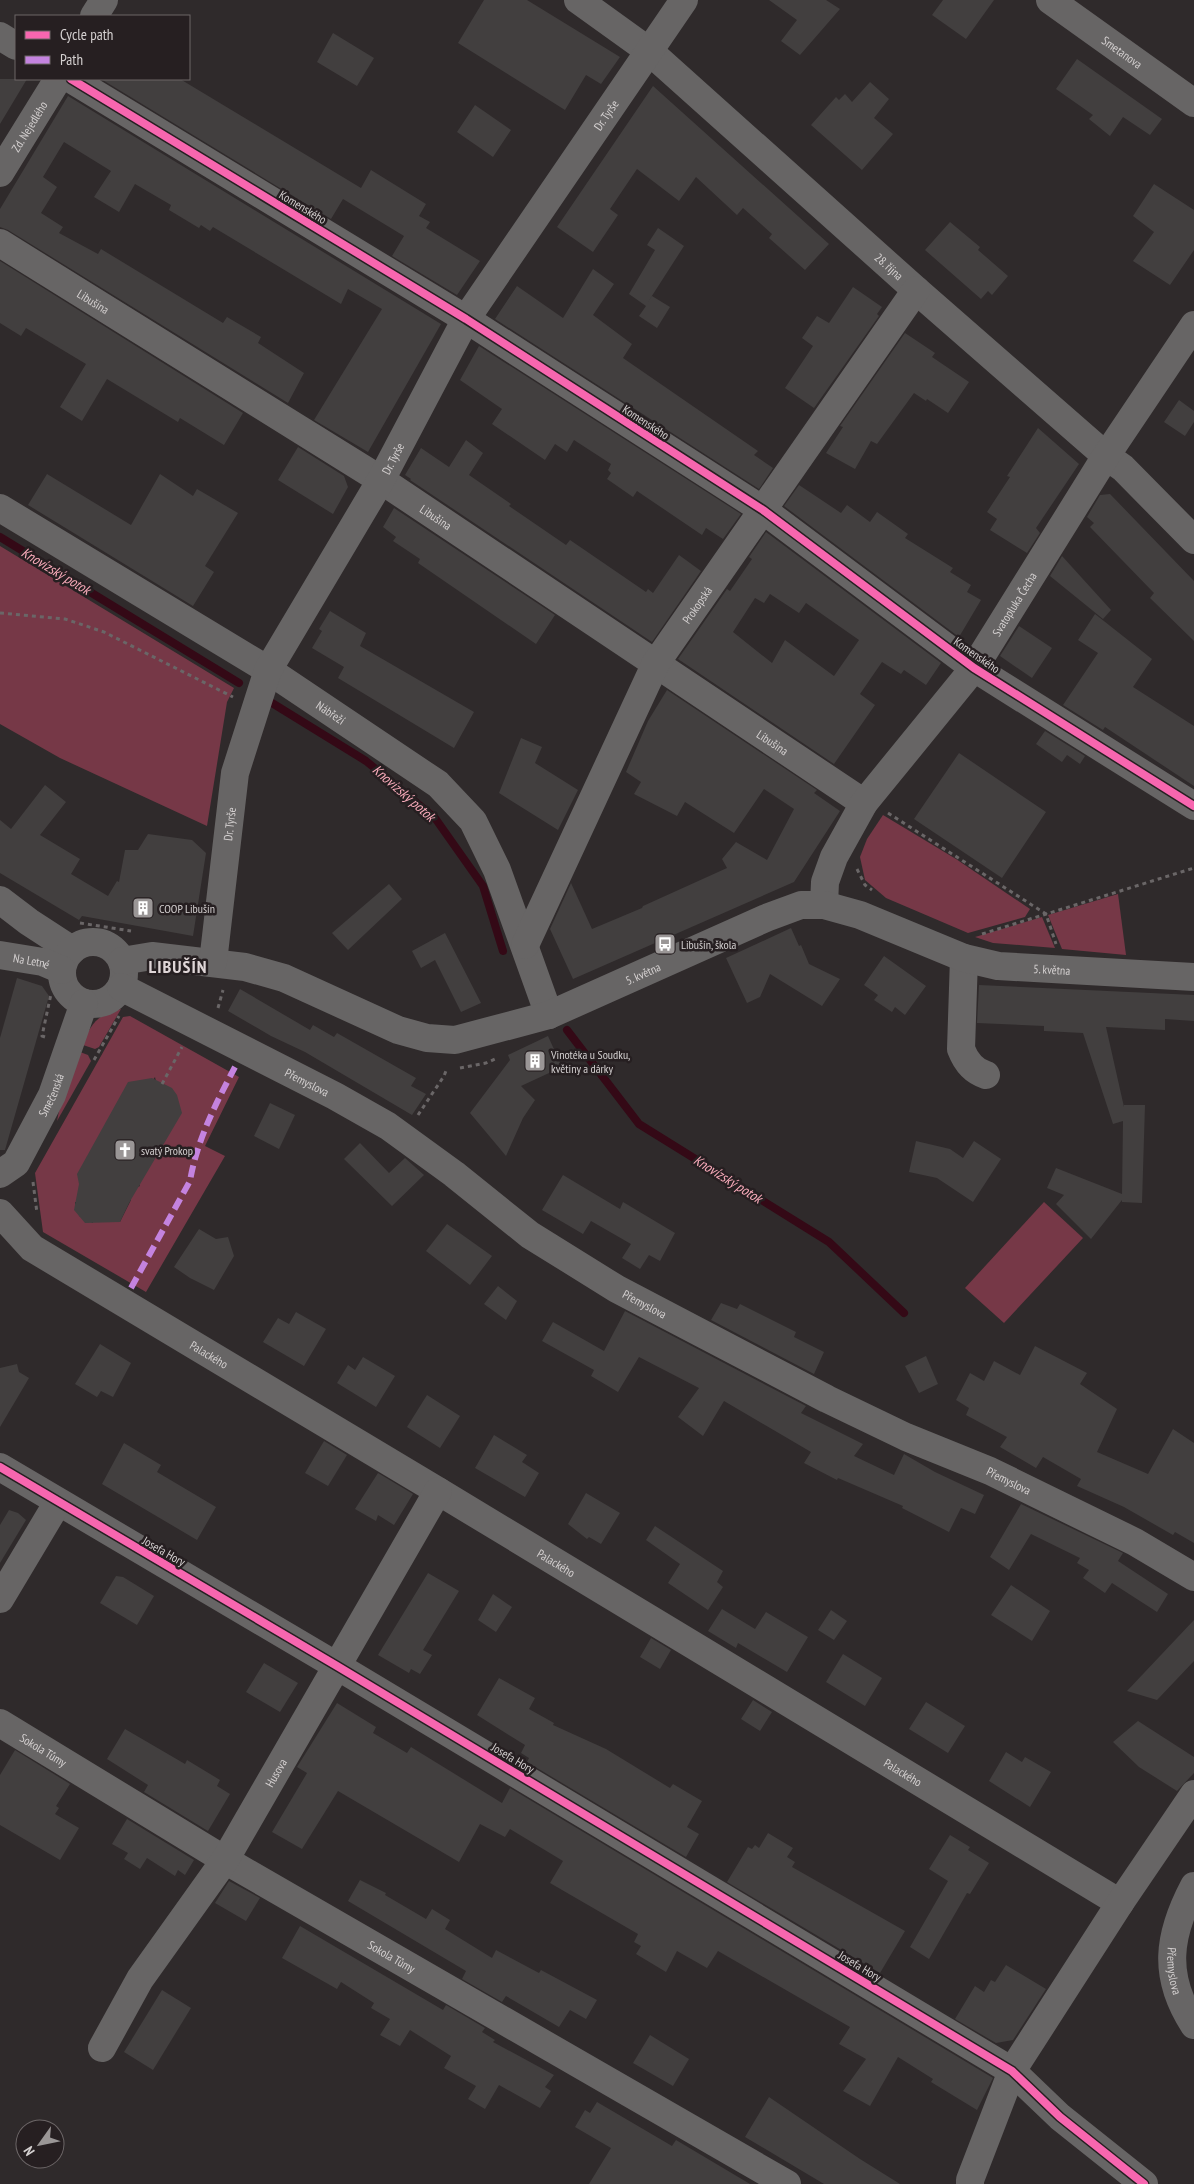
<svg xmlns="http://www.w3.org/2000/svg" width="1194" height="2184" viewBox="0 0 1194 2184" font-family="'PT Sans Narrow',sans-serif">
	<rect width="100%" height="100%" fill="#2f2a2b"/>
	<!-- green -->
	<g fill="#763847" fill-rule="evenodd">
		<polygon points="0,546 234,688 227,702 207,826 60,758 0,724"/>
		<polygon points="883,815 956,859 1030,909 1025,917 968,933 886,898 865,880 860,857 867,839"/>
		<polygon points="1118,894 1126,955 1062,949 1048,915"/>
		<polygon points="1042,917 1055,948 993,943 975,937"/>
		<path d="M121,1009L99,1047L95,1049L83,1045C89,1025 99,1013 121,1009Z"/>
		<path d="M130,1016L239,1077L205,1146L225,1156L146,1292L43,1232L35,1173L123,1017ZM155,1077L156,1081L137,1183L140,1185L139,1187L136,1185L130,1199L131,1200L120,1222L93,1220V1223L79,1216L78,1206L75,1205V1202H79L82,1177Z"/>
		<polygon points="80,1052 88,1055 91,1061 57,1121 59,1111"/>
		<polygon points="1044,1202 1083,1238 1004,1323 965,1288"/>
	</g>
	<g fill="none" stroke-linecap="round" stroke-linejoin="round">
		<!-- stream -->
		<g stroke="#340916" stroke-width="8">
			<polyline points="0,537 239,683"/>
			<polyline points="272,703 366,761 435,818 483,886 503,951"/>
			<polyline points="567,1030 639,1124 829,1242 904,1313"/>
		</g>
	</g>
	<!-- building -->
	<g fill="#423f3f" fill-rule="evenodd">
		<polygon points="484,0 527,0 620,57 601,84 586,75 565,110 458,43"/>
		<polygon points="769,0 826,0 840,9 800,55 781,41 797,20"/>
		<polygon points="943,0 994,0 966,39 932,15"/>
		<polygon points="333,33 374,58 357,86 317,62"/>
		<polygon points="1077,59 1162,119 1150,135 1123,117 1110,136 1089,119 1093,115 1056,89"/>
		<polygon points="0,79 27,79 0,124"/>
		<polygon points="101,79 180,79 361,188 371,170 426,204 419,216 430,222 426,228 480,261 457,295 392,256 404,236 343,199 331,219"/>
		<polygon points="870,82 889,99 874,118 893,134 862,170 811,125 836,97 839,100 845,94 852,102"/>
		<polygon points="653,86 829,244 805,270 769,238 772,234 743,208 737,215 696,177 679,201 637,169 610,209 618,215 593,252 557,227"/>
		<polygon points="68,96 441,324 368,452 314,420 382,309 348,289 341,304 213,227 210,231 201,225 199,228 169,210 171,205 135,184 119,212 94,197 111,171 64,142 43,177 57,187 41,213 63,227 59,233 98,254 101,249 223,323 227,317 261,337 258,343 304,373 288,403 8,230 0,227 0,209"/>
		<polygon points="475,105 511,130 493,157 457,132"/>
		<polygon points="1154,184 1194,210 1194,250 1170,285 1133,261 1154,232 1133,216"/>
		<polygon points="950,222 980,247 978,250 1008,276 992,295 988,291 981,299 925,250"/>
		<polygon points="658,228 684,246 648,302 652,296 670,307 657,328 639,316 646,306 629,294 655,250 647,245"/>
		<polygon points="0,261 243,413 224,445 180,418 178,422 107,379 82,421 60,407 86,364 26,328 21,336 0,323"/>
		<polygon points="593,269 614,284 593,315 632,344 623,358 758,451 754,455 773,468 759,489 495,319 517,286 563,318"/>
		<polygon points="853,287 882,307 877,314 879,316 814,408 785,388 813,346 802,338 817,316 829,323"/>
		<polygon points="905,333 935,353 932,357 969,382 948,413 927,399 926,401 914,393 877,444 871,441 855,469 826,453 843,427 840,426"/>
		<polygon points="479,346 741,514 723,539 706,528 702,535 637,491 633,497 607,479 611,473 608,470 611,464 574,440 567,452 555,444 545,460 492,424 502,409 460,380"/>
		<polygon points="1179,400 1194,411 1194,422 1185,436 1164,422"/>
		<polygon points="1038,428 1079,464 1036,528 1040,533 1027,553 990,530 997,519 987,512 1010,477 1007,476"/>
		<polygon points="466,440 483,453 469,475 511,504 509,506 566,545 570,540 646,592 648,589 653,593 679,555 701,571 652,642 410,480 411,479 405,475 421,448 449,467"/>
		<polygon points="298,447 344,476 348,487 333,514 278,480"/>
		<polygon points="47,474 131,525 160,474 193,496 197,489 238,513 205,566 214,572 193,606 28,505"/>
		<polygon points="799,485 841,513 847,505 870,522 877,512 908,534 905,538 953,568 950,572 971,585 967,592 981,600 959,637 784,506"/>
		<polygon points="1110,494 1194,581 1194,641 1150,598 1154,593 1090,527 1094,523 1087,517 1100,495"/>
		<polygon points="394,508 555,615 536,644 418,563 420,559 393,541 396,537 383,527"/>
		<path d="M766,532L941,663L926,685L904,670L901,674L882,662L860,694L875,705L834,764L678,659L727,589L730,591L752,559L749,557ZM770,594L799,613L806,603L859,640L834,676L785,640L772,663L733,632L755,598L764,603Z"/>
		<polygon points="1062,556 1111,610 1103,619 1050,576"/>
		<polygon points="330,611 366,633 360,646 474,712 454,748 338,678 344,667 312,648 322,631 319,629"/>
		<polygon points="1095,614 1152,659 1133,687 1194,726 1194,786 1105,727 1103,730 1063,705 1098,653 1078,640"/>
		<polygon points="1019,626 1052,648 1032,678 1000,656"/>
		<polygon points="667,690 817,790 814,793 840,811 794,882 573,979 550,929 571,883 592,929 642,908 643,906 727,868 722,859 736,842 767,860 794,809 764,789 734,833 685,802 677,816 634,794 641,782 626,772 648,721"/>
		<polygon points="1045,731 1085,756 1080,764 1067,755 1062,762 1036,744"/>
		<polygon points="521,738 542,747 535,763 578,790 558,830 499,793"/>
		<polygon points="959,753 1046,812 1002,878 914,819"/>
		<polygon points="45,785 66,802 40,835 80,859 71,874 108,896 117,881 119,882 125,850 138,850 148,834 192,840 206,853 193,936 82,916 79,920 0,873 0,820 11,829"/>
		<polygon points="389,884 402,899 348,950 332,933"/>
		<polygon points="791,928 799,946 801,945 809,964 840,979 822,1006 770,974 760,997 747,1003 726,958"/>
		<polygon points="445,933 481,1003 461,1012 435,960 421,968 412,951"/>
		<polygon points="884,956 926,986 905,1015 895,1007 892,1012 874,1000 878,995 864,985"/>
		<polygon points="17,978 42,986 49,996 5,1150 0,1150 0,1038"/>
		<polygon points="979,985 1194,995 1194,1021 1165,1019 1165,1030 1106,1027 1124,1107 1124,1105 1145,1105 1142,1203 1122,1202 1122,1200 1091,1239 1056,1204 1064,1195 1047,1188 1056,1168 1122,1194 1123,1121 1113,1124 1083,1033 1044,1031 1044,1026 977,1023"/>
		<polygon points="240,989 310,1030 313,1025 334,1037 337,1033 416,1078 411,1086 426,1094 412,1115 305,1052 271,1036 228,1011"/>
		<polygon points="548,1036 562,1067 521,1086 535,1100 523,1118 506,1156 470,1113 510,1060 508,1055"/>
		<polygon points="152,1078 172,1088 177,1095 182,1113 129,1203 120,1222 85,1223 74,1210 79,1184 77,1174 128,1082"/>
		<polygon points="270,1103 295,1115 279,1149 254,1136"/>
		<polygon points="916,1141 950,1149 963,1158 974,1141 1001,1159 973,1202 937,1178 909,1172"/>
		<polygon points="360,1143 389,1173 405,1158 424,1175 392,1206 344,1159"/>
		<polygon points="563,1175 620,1209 623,1202 675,1233 660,1261 649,1255 640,1269 622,1258 631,1244 591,1221 583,1234 542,1210"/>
		<polygon points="447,1224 492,1256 470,1285 426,1251"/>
		<polygon points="199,1229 216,1239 228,1237 234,1256 214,1290 190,1278 174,1267"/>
		<polygon points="498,1286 517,1301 506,1320 484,1304"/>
		<polygon points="721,1303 737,1309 740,1304 796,1332 794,1337 824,1352 814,1374 711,1320"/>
		<polygon points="625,1311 806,1406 801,1413 863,1444 854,1456 894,1475 904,1454 935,1472 984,1495 975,1514 961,1508 949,1532 902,1508 903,1506 838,1478 837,1480 804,1463 811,1452 724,1401 703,1436 678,1417 699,1388 639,1357 618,1392 591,1376 594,1370 542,1341 553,1322 604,1351"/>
		<polygon points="296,1312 326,1329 304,1366 263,1342 278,1318 289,1324"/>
		<polygon points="100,1344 131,1363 113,1397 101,1391 97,1397 75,1384"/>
		<polygon points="1035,1346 1087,1373 1080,1384 1117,1409 1097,1452 1148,1474 1173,1429 1194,1443 1194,1543 1175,1532 1173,1535 1124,1507 1077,1486 1081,1479 1043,1457 1036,1468 1000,1447 1007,1437 966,1415 969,1408 956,1400 970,1373 984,1381 994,1361 1020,1375"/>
		<polygon points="926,1356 938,1384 919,1393 905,1366"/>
		<polygon points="363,1357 395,1376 376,1407 337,1383 348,1365 355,1370"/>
		<polygon points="17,1364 19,1372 29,1378 0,1427 0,1368"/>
		<polygon points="427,1395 460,1416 440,1448 407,1427"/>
		<polygon points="494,1435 527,1455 522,1462 539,1473 525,1497 475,1468"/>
		<polygon points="324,1441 347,1455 328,1486 305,1473"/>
		<polygon points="124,1443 161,1465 157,1472 216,1507 197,1540 102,1484"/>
		<polygon points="378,1473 413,1494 394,1525 378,1515 376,1521 355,1509"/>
		<polygon points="586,1493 620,1513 601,1544 589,1537 587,1539 568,1524"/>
		<polygon points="1021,1504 1123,1553 1118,1561 1168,1594 1157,1612 1112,1583 1105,1593 1083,1578 1089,1570 1077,1563 1080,1558 1031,1534 1009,1570 990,1557"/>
		<polygon points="9,1510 18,1513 26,1520 0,1563 0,1525"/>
		<polygon points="655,1526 723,1571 717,1582 723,1587 708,1610 668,1583 680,1564 646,1540"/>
		<polygon points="428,1573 459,1591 423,1650 432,1655 420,1674 411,1669 409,1673 378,1655"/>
		<polygon points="116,1576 123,1577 154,1596 137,1625 100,1603"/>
		<polygon points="1011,1585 1050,1611 1032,1641 991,1615"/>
		<polygon points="493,1594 512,1607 496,1632 478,1620"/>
		<polygon points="722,1609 755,1629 766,1612 808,1637 787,1672 738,1643 736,1648 708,1631"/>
		<polygon points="831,1610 847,1621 834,1640 818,1630"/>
		<polygon points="1194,1620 1194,1661 1157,1700 1127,1691"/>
		<polygon points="651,1638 671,1650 660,1669 640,1657"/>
		<polygon points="843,1654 882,1678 865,1706 826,1682"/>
		<polygon points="264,1663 298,1683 280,1712 246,1692"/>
		<polygon points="499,1678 535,1698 529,1709 554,1723 553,1725 606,1749 670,1788 673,1784 702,1801 687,1827 699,1834 686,1857 527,1762 529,1758 521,1753 525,1745 477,1715"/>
		<polygon points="753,1700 772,1712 760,1731 741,1719"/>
		<polygon points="926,1702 965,1726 948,1753 909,1729"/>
		<polygon points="337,1703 376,1727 373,1733 407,1753 411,1747 502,1803 510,1788 993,2078 977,2110 931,2082 933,2079 898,2057 870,2106 843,2091 866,2059 839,2044 850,2027 718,1951 707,1968 677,1951 666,1972 636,1954 641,1946 634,1942 638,1934 550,1883 563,1861 510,1829 505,1837 480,1824 459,1862 338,1791 302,1849 272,1832 307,1773 297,1767"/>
		<polygon points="1138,1721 1194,1757 1194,1773 1177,1791 1139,1767 1113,1742"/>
		<polygon points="125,1729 185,1764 187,1760 220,1780 217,1786 230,1794 208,1831 144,1792 148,1785 107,1759"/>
		<polygon points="15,1750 70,1784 56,1806 59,1808 55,1814 79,1828 60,1860 0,1825 0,1775"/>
		<polygon points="1006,1752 1022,1762 1025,1757 1051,1772 1030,1807 989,1781"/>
		<polygon points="127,1819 194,1860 185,1875 178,1870 175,1876 147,1858 140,1869 124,1859 128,1853 112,1844"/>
		<polygon points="768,1833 793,1848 787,1857 795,1862 792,1867 905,1931 880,1973 727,1882 748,1847 752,1849 755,1845 759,1848"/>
		<polygon points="950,1835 970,1847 968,1850 989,1863 970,1894 967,1893 929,1959 910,1947 948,1881 929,1869"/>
		<polygon points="360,1880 386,1893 385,1895 426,1919 432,1909 450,1920 445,1929 492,1958 496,1950 539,1973 541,1970 597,2000 586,2019 570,2010 559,2027 506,1996 502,2002 462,1979 466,1971 348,1901"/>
		<polygon points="229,1881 260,1898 246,1921 215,1903"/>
		<polygon points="300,1926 443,2010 446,2005 485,2028 482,2032 495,2040 493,2042 554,2075 545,2087 551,2091 540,2108 499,2085 485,2109 468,2099 476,2086 444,2068 451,2056 410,2030 400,2046 380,2035 390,2019 371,2008 374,2003 341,1982 337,1989 282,1958"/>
		<polygon points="1006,1965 1046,1989 1013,2040 996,2043 955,2019 975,1986 984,1992 991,1980 995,1982"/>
		<polygon points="162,1990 191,2008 153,2070 124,2052"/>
		<polygon points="650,2035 689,2059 673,2086 633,2063"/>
		<polygon points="769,2097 860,2159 900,2184 824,2184 745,2137"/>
		<polygon points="597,2102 672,2146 676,2140 750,2184 589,2184 611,2148 575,2127 585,2110 590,2113"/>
	</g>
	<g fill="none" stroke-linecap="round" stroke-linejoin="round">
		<!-- path -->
		<g stroke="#6a6667" stroke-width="3" stroke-dasharray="4 4" stroke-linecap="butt">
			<polyline points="0,613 65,619 104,632 233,697"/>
			<polyline points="888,813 1046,914 1056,944"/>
			<polyline points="857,869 865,885 872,890"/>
			<polyline points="80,923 131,931"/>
			<polyline points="982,934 1194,868"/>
			<polyline points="218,1008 223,990"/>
			<polyline points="45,1037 42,1036 51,994"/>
			<polyline points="94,1060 119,1016"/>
			<polyline points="460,1068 486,1063 495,1059"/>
			<polyline points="162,1084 182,1047"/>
			<polyline points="418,1115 444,1076 447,1068"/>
			<polyline points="33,1182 37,1213"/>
		</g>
		<!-- minor -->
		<g stroke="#676565" stroke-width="28">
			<path id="s1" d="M578,0L649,51L916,290L1106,456L1123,468L1194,540"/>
			<path id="s2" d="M1050,0L1194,103"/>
			<polyline points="94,16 104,0"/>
			<polyline points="0,36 16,46"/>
			<polyline points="71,79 466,319 763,510 974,668 1194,806"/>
			<path id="s3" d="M0,173L58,79"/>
			<path id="s4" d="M0,243L381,480L864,803"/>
			<path id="s5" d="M0,508L268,670L438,784L473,821L497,870L549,1015"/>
			<polyline points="0,900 29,922 72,950"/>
			<path id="s6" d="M824,905L825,882L834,857L864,803L974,668L1106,456L1194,325"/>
			<circle cx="93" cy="973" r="31"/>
			<path id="s7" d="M525,945L656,663L916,290"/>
			<path id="s8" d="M0,955L43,962L62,970"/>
			<path d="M964,958L961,1049C966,1062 973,1071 986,1075"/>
			<path id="s9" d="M122,961L152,956L245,967L284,978L398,1030L427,1038L455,1040L549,1015L766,918L801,905H824L860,915L964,958L998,966L1194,977"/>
			<path id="s10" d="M213,962L235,773L268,670L381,480L466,319L684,0"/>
			<path id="s11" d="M121,987L335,1096L388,1126L454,1174L530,1235L617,1289L827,1399L906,1437L990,1471L1135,1542L1194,1577"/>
			<path id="s12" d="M0,1174L16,1163L52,1095L84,1003"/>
			<path id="s13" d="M0,1213L32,1248L438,1491L1120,1903"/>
			<polyline points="0,1467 337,1666 1012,2071 1060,2117 1144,2184"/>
			<polyline points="0,1599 58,1502"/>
			<path id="s14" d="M0,1723L225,1860L787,2184"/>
			<path id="s15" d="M1194,1886C1168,1935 1162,1976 1194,2025"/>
			<path id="s16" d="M102,2048L140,1979L225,1860L438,1491"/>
			<polyline points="970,2184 970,2180 1012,2071 1120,1903 1194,1794"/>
		</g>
		<!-- quiet -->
		<path stroke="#c483df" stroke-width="6" stroke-dasharray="12 6" stroke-linecap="butt" d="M131,1288L190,1181C197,1140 216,1103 235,1067"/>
		<!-- cycleway casing -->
		<g stroke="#261f21" stroke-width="11">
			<g id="cycleway">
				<polyline points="71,79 466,319 763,510 974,668 1194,806"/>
				<polyline points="0,1467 337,1666 1012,2071 1060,2117 1144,2184"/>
			</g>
		</g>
		<!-- cycleway -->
		<use href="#cycleway" stroke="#f766af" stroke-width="8"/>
	</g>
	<!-- icons -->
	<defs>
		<g id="building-square" transform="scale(1.125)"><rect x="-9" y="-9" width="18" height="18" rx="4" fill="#9a9696" stroke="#261f21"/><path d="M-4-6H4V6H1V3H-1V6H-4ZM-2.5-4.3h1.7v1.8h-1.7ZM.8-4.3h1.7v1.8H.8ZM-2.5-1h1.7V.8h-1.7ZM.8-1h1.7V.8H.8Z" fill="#fff"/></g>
		<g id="bus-square" transform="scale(1.125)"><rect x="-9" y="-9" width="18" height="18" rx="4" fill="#9a9696" stroke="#261f21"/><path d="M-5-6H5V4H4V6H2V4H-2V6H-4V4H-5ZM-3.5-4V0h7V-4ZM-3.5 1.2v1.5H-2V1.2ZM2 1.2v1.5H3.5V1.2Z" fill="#fff"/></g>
		<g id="church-square" transform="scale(1.125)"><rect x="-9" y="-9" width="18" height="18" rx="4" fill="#9a9696" stroke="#261f21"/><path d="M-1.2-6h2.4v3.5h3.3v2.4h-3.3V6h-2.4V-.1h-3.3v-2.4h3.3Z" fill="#fff"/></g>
	</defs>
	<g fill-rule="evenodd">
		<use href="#building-square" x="143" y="908"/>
		<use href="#bus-square" x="665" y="944"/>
		<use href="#building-square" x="535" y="1061"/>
		<use href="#church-square" x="125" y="1150"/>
	</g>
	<g text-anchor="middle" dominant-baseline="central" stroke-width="5" stroke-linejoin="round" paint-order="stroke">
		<!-- street labels -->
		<g font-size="12" fill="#d4d0d0" stroke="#261f21">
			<text stroke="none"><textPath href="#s2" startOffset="89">Smetanova</textPath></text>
			<text stroke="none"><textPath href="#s10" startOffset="949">Dr. Tyrše</textPath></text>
			<text stroke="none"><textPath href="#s3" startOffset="55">Zd. Nejedlého</textPath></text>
			<text transform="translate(303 207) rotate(31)">Komenského</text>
			<text stroke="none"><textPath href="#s1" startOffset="410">28. října</textPath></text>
			<text stroke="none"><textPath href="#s4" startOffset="110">Libušina</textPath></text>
			<text transform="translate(646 422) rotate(33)">Komenského</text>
			<text stroke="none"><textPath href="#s10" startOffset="544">Dr. Tyrše</textPath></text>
			<text stroke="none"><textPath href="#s4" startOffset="515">Libušina</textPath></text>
			<text stroke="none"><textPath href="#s6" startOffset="361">Svatopluka Čecha</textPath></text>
			<text stroke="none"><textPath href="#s7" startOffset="382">Prokopská</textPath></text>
			<text transform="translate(977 655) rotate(35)">Komenského</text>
			<text stroke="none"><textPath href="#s5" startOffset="389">Nábřeží</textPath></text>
			<text stroke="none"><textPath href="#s4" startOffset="920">Libušina</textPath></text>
			<text stroke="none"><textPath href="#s10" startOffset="139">Dr. Tyrše</textPath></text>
			<text stroke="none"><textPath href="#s8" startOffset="32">Na Letné</textPath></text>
			<text stroke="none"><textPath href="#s9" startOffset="982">5. května</textPath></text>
			<text stroke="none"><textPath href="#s9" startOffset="548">5. května</textPath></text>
			<text stroke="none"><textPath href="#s11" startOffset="209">Přemyslova</textPath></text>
			<text stroke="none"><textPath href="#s12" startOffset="96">Smečenská</textPath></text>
			<text stroke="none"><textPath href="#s11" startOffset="614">Přemyslova</textPath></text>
			<text stroke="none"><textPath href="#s13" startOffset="254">Palackého</textPath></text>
			<text stroke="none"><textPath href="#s11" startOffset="1019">Přemyslova</textPath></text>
			<text transform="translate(164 1551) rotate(30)">Josefa Hory</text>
			<text stroke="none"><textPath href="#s13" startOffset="659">Palackého</textPath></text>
			<text stroke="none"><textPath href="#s14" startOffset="51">Sokola Tůmy</textPath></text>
			<text transform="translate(513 1758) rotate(31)">Josefa Hory</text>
			<text stroke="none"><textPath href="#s13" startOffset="1064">Palackého</textPath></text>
			<text stroke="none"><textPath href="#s16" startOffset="326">Husova</textPath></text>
			<text stroke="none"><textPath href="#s14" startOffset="456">Sokola Tůmy</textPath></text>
			<text transform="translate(860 1966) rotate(31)">Josefa Hory</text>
			<text stroke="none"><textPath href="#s15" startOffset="89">Přemyslova</textPath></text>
		</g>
		<!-- poi labels -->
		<g font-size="12" fill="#d4d0d0" stroke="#261f21" text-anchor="start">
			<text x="159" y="908">COOP Libušín</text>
			<text x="681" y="944">Libušín, škola</text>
			<text x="551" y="1054">Vinotéka u Soudku,<tspan x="551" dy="14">květiny a dárky</tspan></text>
			<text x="141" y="1150">svatý Prokop</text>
		</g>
		<!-- water labels -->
		<g font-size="14" font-style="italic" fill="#f8abba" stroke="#261f21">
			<text transform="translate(56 571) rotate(31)">Knovízský potok</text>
			<text transform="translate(404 793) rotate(41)">Knovízský potok</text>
			<text transform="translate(728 1179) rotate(32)">Knovízský potok</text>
		</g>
		<!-- district labels -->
		<g font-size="18" font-weight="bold" letter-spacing="1" fill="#dfd6d7" stroke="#261f21">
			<text x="178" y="966">LIBUŠÍN</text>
		</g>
	</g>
	<!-- legend -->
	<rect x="15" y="15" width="175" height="65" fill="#261f21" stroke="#6c6667"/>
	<rect x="25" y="31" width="25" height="8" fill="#f766af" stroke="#6c6667"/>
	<text x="60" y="40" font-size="15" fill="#d4d0d0">Cycle path</text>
	<rect x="25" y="56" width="25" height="8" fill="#c483df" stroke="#6c6667"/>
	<text x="60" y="65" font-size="15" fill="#d4d0d0">Path</text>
	<!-- north arrow -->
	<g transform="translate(40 2144) rotate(237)"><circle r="24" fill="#261f21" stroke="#6c6667"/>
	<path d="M0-4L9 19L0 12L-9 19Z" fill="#9a9696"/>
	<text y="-8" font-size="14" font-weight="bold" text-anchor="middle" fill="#d4d0d0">N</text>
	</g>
</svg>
